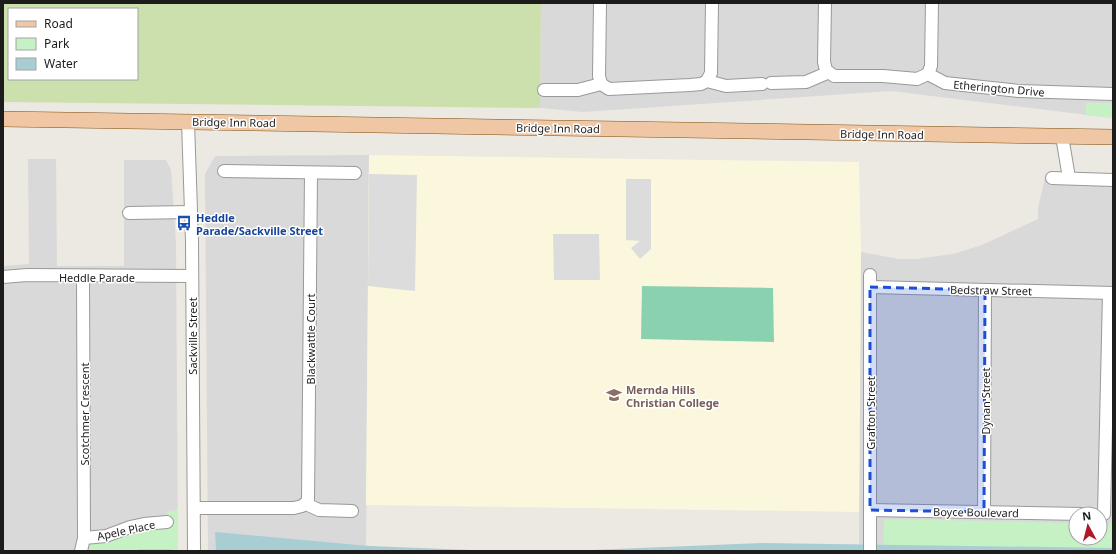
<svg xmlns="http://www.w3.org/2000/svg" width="1116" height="554" viewBox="0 0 1116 554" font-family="'Noto Sans',sans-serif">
	<rect width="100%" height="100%" fill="#ece8e2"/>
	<!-- residential -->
	<g fill="#dad9d9" fill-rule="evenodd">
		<polygon points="541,3 1113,3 1113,118 891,91 583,112 540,108"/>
		<polygon points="369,155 366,551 208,551 205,174 215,156"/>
		<polygon points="28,159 56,159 57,266 124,266 124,160 166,160 171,170 176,242 178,551 3,551 3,266 29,264"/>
		<path d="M1046,173H1113V551H859L861,252L899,259H916L953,254L982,245L1038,219V208ZM1076,514H1100V538H1076Z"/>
	</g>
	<!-- education -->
	<polygon fill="#faf7dd" points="369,155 859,162 861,252 859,512 366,505"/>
	<!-- grass -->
	<path fill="#cce0ae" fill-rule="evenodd" d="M3,3H541L540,108L3,102ZM9,9H137V79H9Z"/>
	<!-- park -->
	<g fill="#c5f1c4">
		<polygon points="1086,103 1113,103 1113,118 1086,115"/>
		<path d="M178,506V551H89L90,541C115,536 142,526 167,529V511H174Z"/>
		<polygon points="884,519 1076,523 1076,538 1100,538 1100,523 1113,524 1113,551 883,551"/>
	</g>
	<!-- pitch -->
	<polygon fill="#8ad1af" points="642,286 773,288 774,342 641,339"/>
	<!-- parking -->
	<g fill="#dcdcdc">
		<polygon points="369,174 417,175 415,291 368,286"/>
		<polygon points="626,179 651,179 651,249 640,259 631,248 640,241 626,240"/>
		<polygon points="553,234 599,234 600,280 554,280"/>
	</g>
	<!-- water -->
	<g fill="#a8ced4">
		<polygon points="215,532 369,546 496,551 216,550"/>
		<polygon points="762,543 1113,548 1113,551 567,551"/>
	</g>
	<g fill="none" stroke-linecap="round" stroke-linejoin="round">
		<!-- stream -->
		<polyline stroke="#a8ced4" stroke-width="3" points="139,551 171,551"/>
		<!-- minor casing -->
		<g stroke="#999" stroke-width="14">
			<g id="minor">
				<polyline points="600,3 599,76 601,84"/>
				<polyline points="825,3 824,62 826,70 834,76 883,76 917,79 928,74 945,83 1019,91 1113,94"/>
				<polyline points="928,74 931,66 932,3"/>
				<polyline points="707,81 711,73 712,3"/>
				<polyline points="771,83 806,82 827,73"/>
				<polyline points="601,84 609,89 690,85 701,84 707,81 726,86 762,84"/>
				<polyline points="544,90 578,90 601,84"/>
				<polyline points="188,122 192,241 194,551"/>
				<polyline points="1062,136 1069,178"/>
				<polyline points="224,171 355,173"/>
				<polyline points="1052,178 1113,180"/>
				<polyline points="129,213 190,212"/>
				<polyline points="870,275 870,551"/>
				<polyline points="3,277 27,275 192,276"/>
				<polyline points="870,287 1113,293"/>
				<polyline points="306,504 319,510 352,511"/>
				<polyline points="194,508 294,508 302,506 308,501 311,173"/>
				<polyline points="870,510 1082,514"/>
				<polyline points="984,512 985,290"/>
				<polyline points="1104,514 1109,293"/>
				<polyline points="84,538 106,536 130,527 144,524 167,522"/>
				<polyline points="81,551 84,538 83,277"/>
			</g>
		</g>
		<!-- major casing -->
		<g stroke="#815112" stroke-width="16">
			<polyline id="major" points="3,119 1113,137"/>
		</g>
		<!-- minor -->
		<use href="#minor" stroke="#fff" stroke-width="12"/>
		<!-- major -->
		<use href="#major" stroke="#efc7a4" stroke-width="15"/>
	</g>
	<!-- marked area -->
	<path fill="#1d4ed8" fill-opacity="0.2" stroke="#1d4ed8" stroke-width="3" stroke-dasharray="8 5" stroke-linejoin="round" d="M870,287L985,290L984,512L870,510Z"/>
	<!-- icons -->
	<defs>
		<g id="bus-bare" transform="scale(1.2)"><path d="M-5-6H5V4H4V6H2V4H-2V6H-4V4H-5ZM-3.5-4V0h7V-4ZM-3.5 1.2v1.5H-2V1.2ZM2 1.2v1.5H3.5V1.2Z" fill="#1a4fb4" stroke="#fff" stroke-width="2.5" paint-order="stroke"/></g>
		<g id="school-bare" transform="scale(1.2)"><path d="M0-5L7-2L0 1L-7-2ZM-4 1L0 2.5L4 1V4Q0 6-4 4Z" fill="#8d6e63" stroke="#fff" stroke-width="2.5" paint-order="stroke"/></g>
	</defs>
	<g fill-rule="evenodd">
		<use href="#bus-bare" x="184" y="223"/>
		<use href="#school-bare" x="614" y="395"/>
	</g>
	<g text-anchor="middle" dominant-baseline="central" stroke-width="3" stroke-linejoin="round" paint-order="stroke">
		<!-- street labels -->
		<g font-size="11" fill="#1c1c1c" stroke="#fff">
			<text transform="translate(999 88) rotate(5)">Etherington Drive</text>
			<text transform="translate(234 122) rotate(1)">Bridge Inn Road</text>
			<text transform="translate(558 128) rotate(1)">Bridge Inn Road</text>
			<text transform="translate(882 134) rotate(1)">Bridge Inn Road</text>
			<text x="97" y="277">Heddle Parade</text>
			<text transform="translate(991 290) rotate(1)">Bedstraw Street</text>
			<text transform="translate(192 336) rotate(-90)">Sackville Street</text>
			<text transform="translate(310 339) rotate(-90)">Blackwattle Court</text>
			<text transform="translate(985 401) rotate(-90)">Dynan Street</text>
			<text transform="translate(870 413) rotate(-90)">Grafton Street</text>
			<text transform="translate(84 414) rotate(-90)">Scotchmer Crescent</text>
			<text transform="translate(976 512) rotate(1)">Boyce Boulevard</text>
			<text transform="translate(126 530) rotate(-12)">Apele Place</text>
		</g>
		<!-- transit labels -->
		<g font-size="11" font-weight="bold" fill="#164399" stroke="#fff" text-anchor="start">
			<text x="196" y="217">Heddle<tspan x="196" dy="13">Parade/Sackville Street</tspan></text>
		</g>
		<!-- education labels -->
		<g font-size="11" font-weight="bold" fill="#785e54" stroke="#fff" text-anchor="start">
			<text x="626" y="389">Mernda Hills<tspan x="626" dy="13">Christian College</tspan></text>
		</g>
	</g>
	<!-- border -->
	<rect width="1116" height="554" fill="none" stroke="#1c1c1c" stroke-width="8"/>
	<!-- legend -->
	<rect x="8" y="8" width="130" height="72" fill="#ffffff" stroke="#a4a4a4"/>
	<rect x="16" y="21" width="20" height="6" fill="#efc7a4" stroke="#a4a4a4"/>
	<text x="44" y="28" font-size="12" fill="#1c1c1c">Road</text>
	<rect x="16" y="38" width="20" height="12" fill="#c5f1c4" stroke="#a4a4a4"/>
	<text x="44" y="48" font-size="12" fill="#1c1c1c">Park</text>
	<rect x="16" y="58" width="20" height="12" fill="#a8ced4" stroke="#a4a4a4"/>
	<text x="44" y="68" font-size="12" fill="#1c1c1c">Water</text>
	<!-- north arrow -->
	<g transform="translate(1088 526) rotate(353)"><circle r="19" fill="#ffffff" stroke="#a4a4a4"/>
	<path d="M0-3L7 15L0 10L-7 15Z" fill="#ae1927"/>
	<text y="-6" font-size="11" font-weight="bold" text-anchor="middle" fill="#1c1c1c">N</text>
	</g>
</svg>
